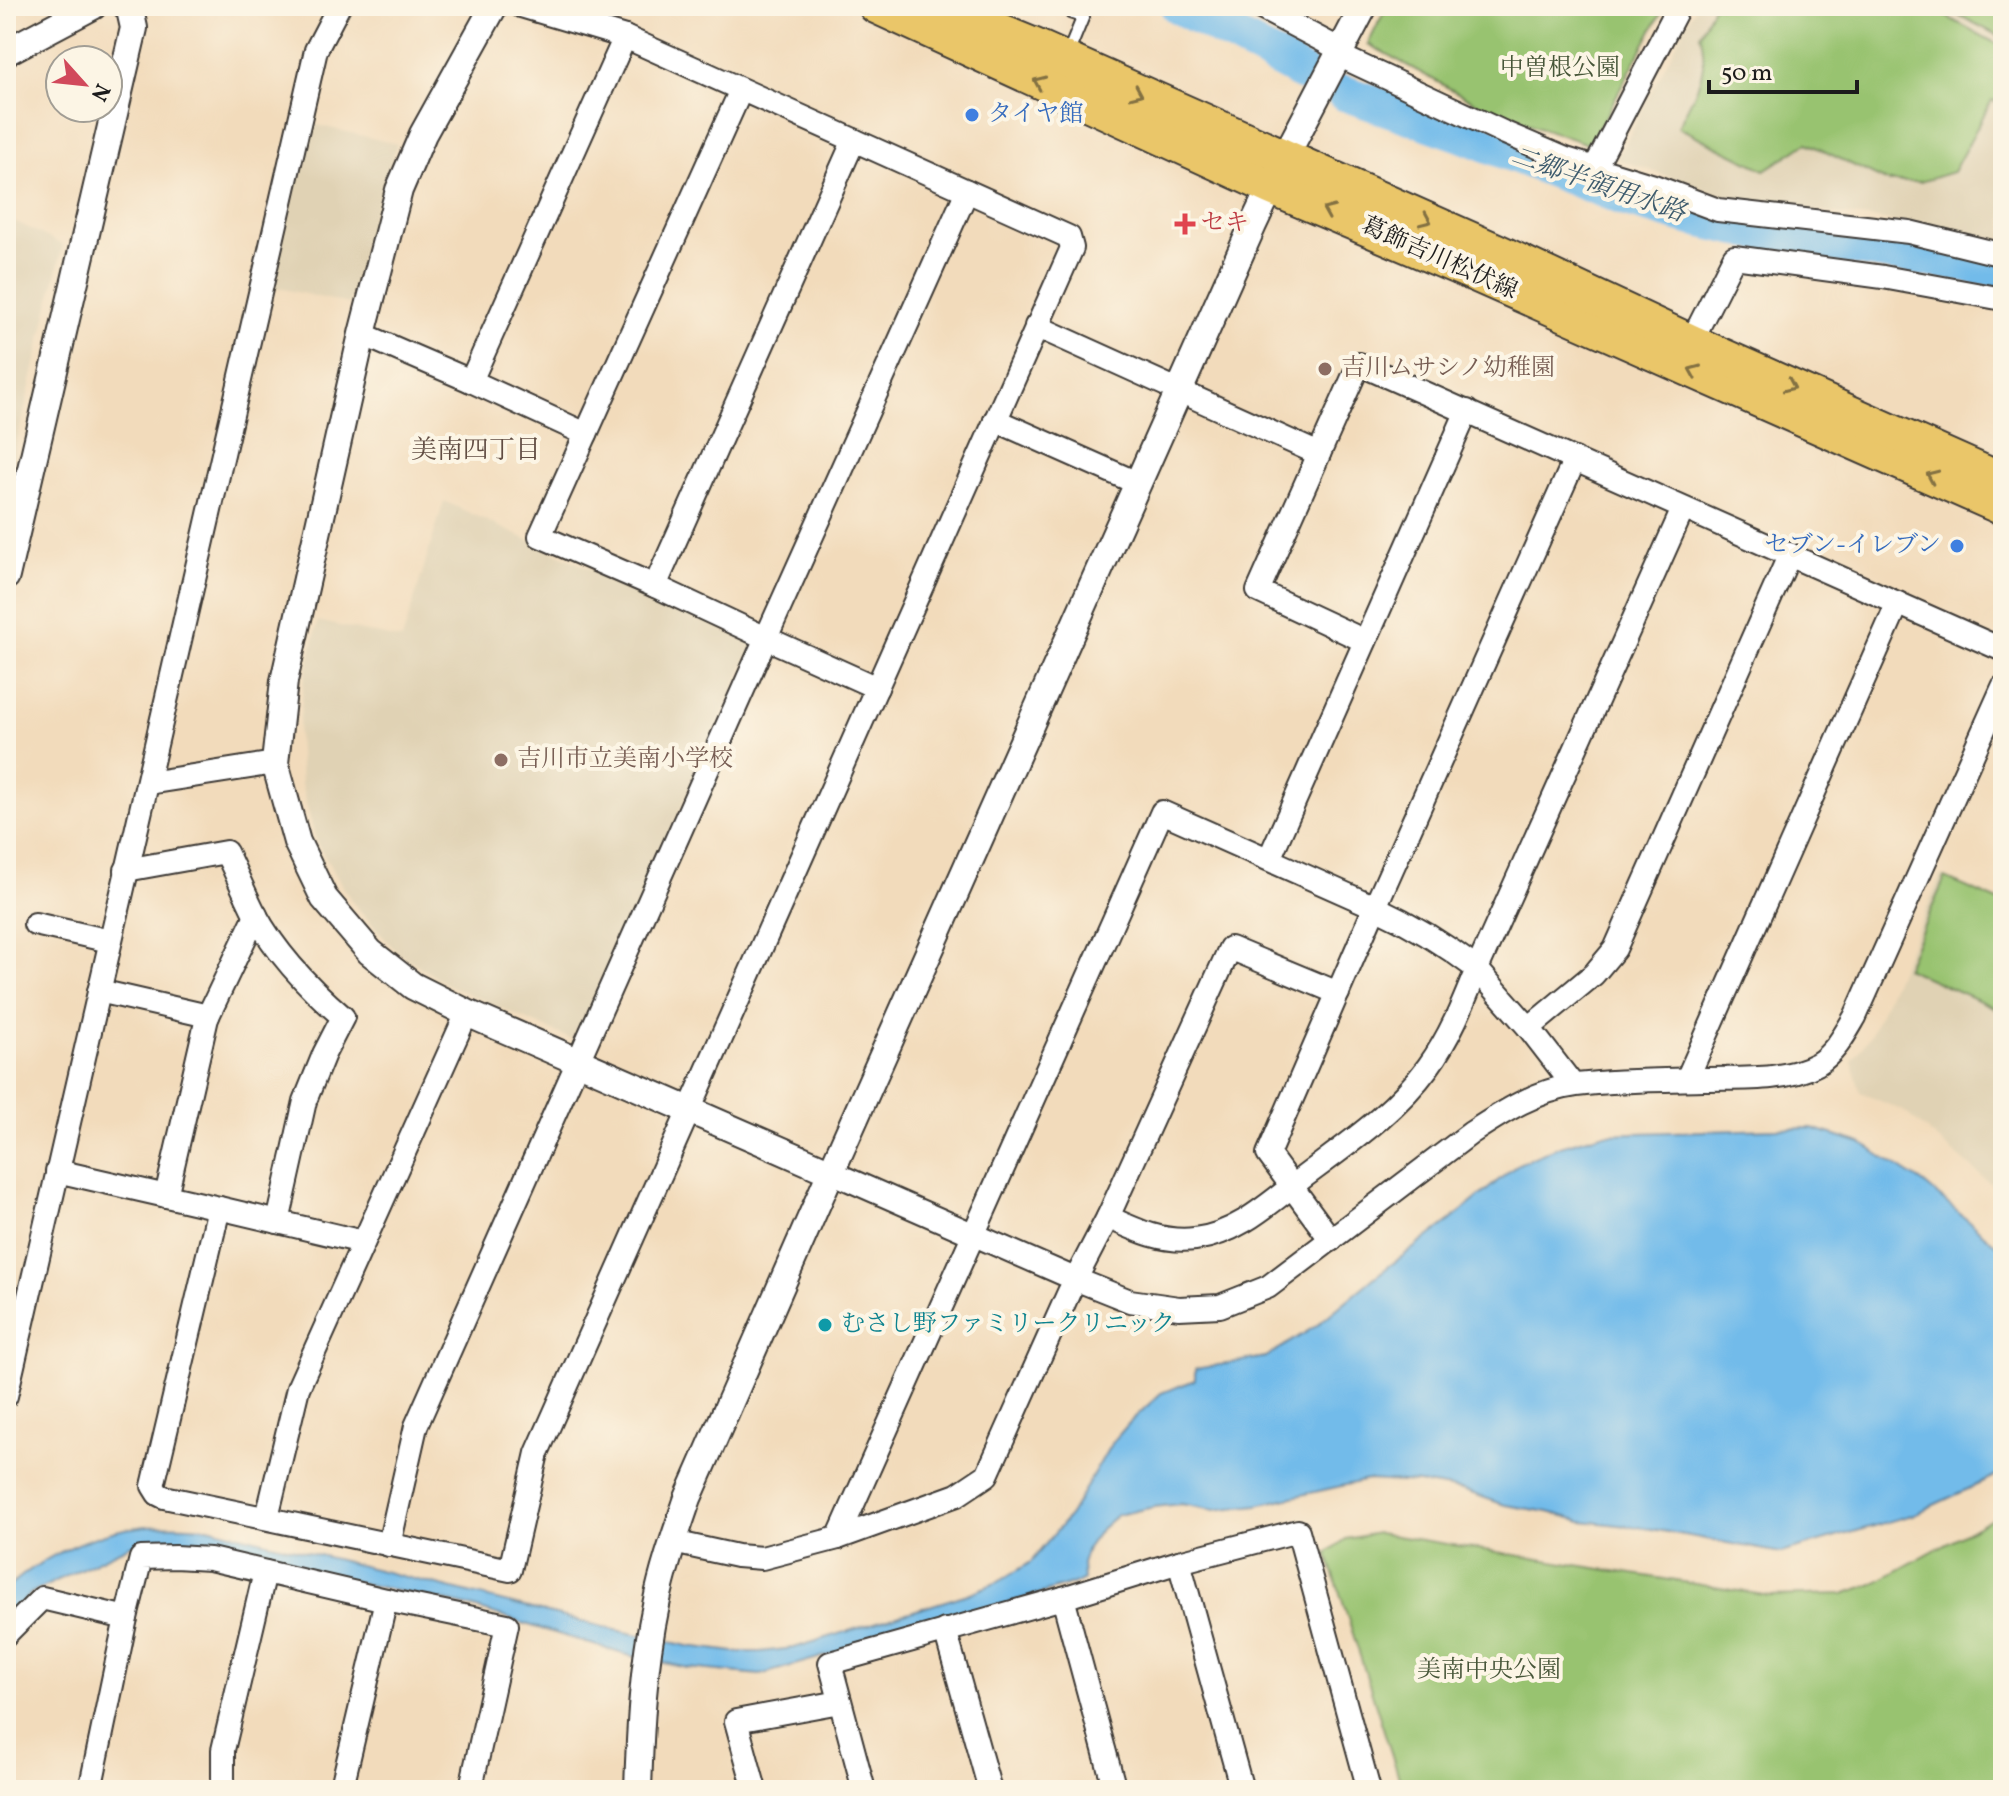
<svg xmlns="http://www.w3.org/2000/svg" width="2009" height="1796" viewBox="0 0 2009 1796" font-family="Vollkorn,'Noto Serif JP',serif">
	<rect width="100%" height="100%" fill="#fcf5e5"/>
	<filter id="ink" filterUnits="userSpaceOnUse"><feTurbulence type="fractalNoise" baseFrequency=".0125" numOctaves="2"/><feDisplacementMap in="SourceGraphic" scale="16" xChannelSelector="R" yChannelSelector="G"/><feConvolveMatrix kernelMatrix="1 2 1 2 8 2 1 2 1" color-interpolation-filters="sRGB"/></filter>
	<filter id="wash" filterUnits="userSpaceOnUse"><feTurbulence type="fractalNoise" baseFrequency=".006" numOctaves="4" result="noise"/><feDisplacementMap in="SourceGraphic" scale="32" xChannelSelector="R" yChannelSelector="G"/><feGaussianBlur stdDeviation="1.8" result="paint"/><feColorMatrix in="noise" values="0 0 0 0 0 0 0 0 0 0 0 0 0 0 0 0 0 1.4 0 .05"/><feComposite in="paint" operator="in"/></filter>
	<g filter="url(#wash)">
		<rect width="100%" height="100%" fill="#f2dbbb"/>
		<!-- built -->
		<g fill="#e0d2b4">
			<polygon points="1696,6 2003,6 2003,240 1876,219 1743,202 1617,159"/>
			<polygon points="309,123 397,144 372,218 349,304 270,286"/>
			<polygon points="6,217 63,245 6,488"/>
			<polygon points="444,501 753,644 578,1042 446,984 396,951 353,903 317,844 301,784 298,735 304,682 318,621 402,640"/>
			<polygon points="1941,875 2003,903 2003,1194 1905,1112 1860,1092 1852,1061 1871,1034"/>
		</g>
		<!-- green -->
		<g fill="#98c370" stroke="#5a7046" stroke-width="2">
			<polygon points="1387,6 1665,6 1590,145 1489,110 1368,44"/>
			<path d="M1713,6H1927L2003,47V105L1992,100L1953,172L1920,182H1888L1807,143L1765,170L1678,127C1694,94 1711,72 1700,34Z"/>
			<polygon points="1941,6 2003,6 2003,38"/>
			<polygon points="1945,878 2003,903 2003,1004 2000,1010 1905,968"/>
			<polygon points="2003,1512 2003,1790 1403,1790 1327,1553 1346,1539 1378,1533 1770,1596 1843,1594 1873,1584"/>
		</g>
		<!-- water -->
		<path fill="#72bbea" stroke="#476c83" stroke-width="2" d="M1812,1128L1861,1143L1923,1183L2003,1250V1473L1912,1515L1781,1553L1646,1528L1582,1521L1548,1512L1505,1505L1462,1490L1419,1483L1368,1480L1257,1505L1214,1510L1181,1504L1154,1507L1117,1515L1100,1530L1087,1548L1082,1564L1083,1581L760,1675L688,1668L623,1654L467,1606L226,1554L165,1543L130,1545L31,1593L6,1621V1590C36,1559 97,1531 139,1527C162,1524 185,1526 208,1527L611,1629L688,1646L734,1652H760L794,1648L968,1594L998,1582L1031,1562L1070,1515L1111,1444L1130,1422L1161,1393L1195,1380V1369L1266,1357L1316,1326L1376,1276L1451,1220L1518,1164L1560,1146L1602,1134Z"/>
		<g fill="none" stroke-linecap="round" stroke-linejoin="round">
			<!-- river -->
			<g stroke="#72bbea" stroke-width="36">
				<polyline points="1178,6 1303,73"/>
				<polyline points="1344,93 1461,134 1629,200 1692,218 1760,233 2003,271"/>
			</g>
		</g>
	</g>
	<g filter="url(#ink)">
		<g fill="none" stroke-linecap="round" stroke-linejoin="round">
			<!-- service casing -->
			<g stroke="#3c3934" stroke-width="15">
				<polyline id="service" points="1067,56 1083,17 1071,13"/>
			</g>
			<!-- minor casing -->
			<g stroke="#3c3934" stroke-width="26">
				<g id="minor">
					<polyline points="1257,6 1341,50"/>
					<polyline points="1338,55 1505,133 1566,159 1654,186 1718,210 1909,232 2003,255"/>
					<polyline points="741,90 540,536 655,586 854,140"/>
					<polyline points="1594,169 1679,6"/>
					<polyline points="1036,326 1319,454"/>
					<polyline points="362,334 471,381 586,434"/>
					<polyline points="1691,342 1734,257 1883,277 2003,299"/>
					<polyline points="471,381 625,37"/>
					<polyline points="995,420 1137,483"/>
					<polyline points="1365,641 1258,591 1359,364 2003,650"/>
					<polyline points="877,688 766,638 967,191"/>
					<polyline points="148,783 275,763"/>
					<polyline points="1269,859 1467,411"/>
					<path d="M126,870L226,852C236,873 245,894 255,914C276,953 309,988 343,1017L324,1054L305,1101L278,1222"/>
					<polyline points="35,924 110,941"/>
					<polyline points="99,991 208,1016"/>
					<polyline points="1529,1028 1594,974 1615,949 1790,554"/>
					<polyline points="1687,1079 1898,603"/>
					<polyline points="1573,1085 1529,1028 1477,969 1683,509"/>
					<polyline points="57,1171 219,1208"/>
					<path d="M831,1172L1075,1279L1130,1301L1179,1308L1220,1306L1268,1287L1471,1133C1503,1112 1537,1090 1576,1085C1618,1080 1661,1080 1704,1079C1740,1078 1784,1082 1817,1064C1835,1053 1845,1034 1855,1017L2003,687"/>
					<polyline points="166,1196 207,1018 256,915"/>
					<path d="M1108,1217C1136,1230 1163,1243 1195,1239C1238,1234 1272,1201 1305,1176C1349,1143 1395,1112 1428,1067C1450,1037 1463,1004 1477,969C1443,943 1414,925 1375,907L1268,1154L1331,1240"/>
					<polyline points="363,1242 219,1208 153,1486 158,1494 164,1497 510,1570 537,1453 1072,248 1069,237 625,37 521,6"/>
					<polyline points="6,1396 316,50 339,6"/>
					<polyline points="267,1517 298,1388 467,1013"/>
					<polyline points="838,1538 1162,812 1375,907 1575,459"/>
					<polyline points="673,1542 737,1556 762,1558 838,1538 957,1495 987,1475 1069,1292 1108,1217 1230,948 1338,993"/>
					<polyline points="389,1545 416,1426 766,638 655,586"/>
					<polyline points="1179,1562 1242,1790"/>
					<polyline points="1063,1598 1115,1790"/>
					<polyline points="945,1630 990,1790"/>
					<polyline points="6,1634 42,1598 126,1618"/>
					<polyline points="90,1790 126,1618 141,1558 175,1557 210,1559 386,1600 507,1625 472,1783 472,1790"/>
					<polyline points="223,1790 223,1750 265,1572"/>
					<polyline points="344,1790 344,1778 386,1600"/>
					<polyline points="755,1790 736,1721 840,1702"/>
					<polyline points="864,1790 830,1663 1063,1598 1179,1562 1298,1531 1369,1790"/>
				</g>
			</g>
			<!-- tertiary casing -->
			<g stroke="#3c3934" stroke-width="30">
				<g id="tertiary">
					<polyline points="494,6 423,134 399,190 362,334 284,681 275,763 297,842 324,898 370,952 413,986 467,1013 831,1172"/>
					<polyline points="6,52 93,6"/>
					<polyline points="6,576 134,28 130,10 126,6"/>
					<path d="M638,1790C640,1728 643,1666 656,1605C663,1569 676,1533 688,1498L831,1172L1253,225L1285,157L1364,6"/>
				</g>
			</g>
			<!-- primary casing -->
			<g stroke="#3c3934" stroke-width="38">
				<g id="primary">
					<polyline points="876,6 1270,187 1477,275 2003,508"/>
					<polyline points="937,6 1035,46 1499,252 1691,342 2003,481"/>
				</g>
			</g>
			<!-- service -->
			<use href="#service" stroke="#fff" stroke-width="11"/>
			<!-- minor -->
			<use href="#minor" stroke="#fff" stroke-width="22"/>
			<!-- tertiary -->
			<use href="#tertiary" stroke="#fff" stroke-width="26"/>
			<!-- primary -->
			<use href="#primary" stroke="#eac669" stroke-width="34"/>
		</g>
		<!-- one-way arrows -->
		<defs><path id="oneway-chevron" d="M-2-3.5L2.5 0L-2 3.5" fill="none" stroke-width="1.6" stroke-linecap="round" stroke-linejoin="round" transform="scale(2)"/></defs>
		<g stroke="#837142">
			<use href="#oneway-chevron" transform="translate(1039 82) rotate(-156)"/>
			<use href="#oneway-chevron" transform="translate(1137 93) rotate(24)"/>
			<use href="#oneway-chevron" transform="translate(1328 211) rotate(-157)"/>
			<use href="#oneway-chevron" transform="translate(1426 220) rotate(24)"/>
			<use href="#oneway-chevron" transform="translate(1694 371) rotate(-157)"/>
			<use href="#oneway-chevron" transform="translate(1790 386) rotate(24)"/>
			<use href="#oneway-chevron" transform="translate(1932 476) rotate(-156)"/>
		</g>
	</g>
	<!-- markers -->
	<g fill="#3f7fe0" stroke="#fcf5e5" stroke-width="3">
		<circle cx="972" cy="115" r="8"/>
		<circle cx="1957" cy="546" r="8"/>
	</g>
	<path fill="#e0444e" stroke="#fcf5e5" stroke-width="3" d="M1181 212h8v8h8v8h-8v8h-8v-8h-8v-8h8z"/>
	<g fill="#8d6e63" stroke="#fcf5e5" stroke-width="3">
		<circle cx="1325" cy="369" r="8"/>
		<circle cx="501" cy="760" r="8"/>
	</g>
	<circle fill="#0f9aa8" stroke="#fcf5e5" stroke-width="3" cx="825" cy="1325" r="8"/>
	<g text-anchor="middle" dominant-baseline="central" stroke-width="8" stroke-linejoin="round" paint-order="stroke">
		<!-- park labels -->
		<g font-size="24" fill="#475639" stroke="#fcf5e5">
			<text x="1560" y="69">中曽根公園</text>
			<text x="1489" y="1671">美南中央公園</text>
		</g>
		<!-- shop labels -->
		<g font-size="24" fill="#366cbe" stroke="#fcf5e5" text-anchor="start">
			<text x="988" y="115">タイヤ館</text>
			<text x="1941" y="546" text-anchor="end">セブン-イレブン</text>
		</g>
		<!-- health labels -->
		<g font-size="24" fill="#be3a42" stroke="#fcf5e5" text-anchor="start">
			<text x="1201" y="224">セキ</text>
		</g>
		<!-- street labels -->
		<g font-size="24" fill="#1c1c1c" stroke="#fcf5e5">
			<text transform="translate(1439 259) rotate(24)">葛飾吉川松伏線</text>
		</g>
		<!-- education labels -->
		<g font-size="24" fill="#785e54" stroke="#fcf5e5" text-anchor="start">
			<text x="1341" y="369">吉川ムサシノ幼稚園</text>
			<text x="517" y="760">吉川市立美南小学校</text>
		</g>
		<!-- culture labels -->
		<g font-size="24" fill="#0d838f" stroke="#fcf5e5" text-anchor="start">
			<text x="841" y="1325">むさし野ファミリークリニック</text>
		</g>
		<!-- water labels -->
		<g font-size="26" font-style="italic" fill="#3e5c6e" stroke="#fcf5e5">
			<text transform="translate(1598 185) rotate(19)">二郷半領用水路</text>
		</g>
		<!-- neighbourhood labels -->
		<g font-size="26" fill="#614d43" stroke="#fcf5e5">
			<text x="476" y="451">美南四丁目</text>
		</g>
	</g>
	<!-- margin -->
	<rect width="2009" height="1796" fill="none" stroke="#fcf5e5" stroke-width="32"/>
	<!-- north arrow -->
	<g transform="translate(84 84) rotate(117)"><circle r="38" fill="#fcf5e5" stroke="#a29e95" stroke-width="2"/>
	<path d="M0-6L14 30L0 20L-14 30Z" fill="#d1495b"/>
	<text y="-12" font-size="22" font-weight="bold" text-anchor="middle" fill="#1c1c1c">N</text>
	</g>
	<!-- scale -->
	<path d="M1709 80v12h148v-12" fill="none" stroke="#1c1c1c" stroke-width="4"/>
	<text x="1721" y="80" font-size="24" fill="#1c1c1c" stroke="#fcf5e5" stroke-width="6" paint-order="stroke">50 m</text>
</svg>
